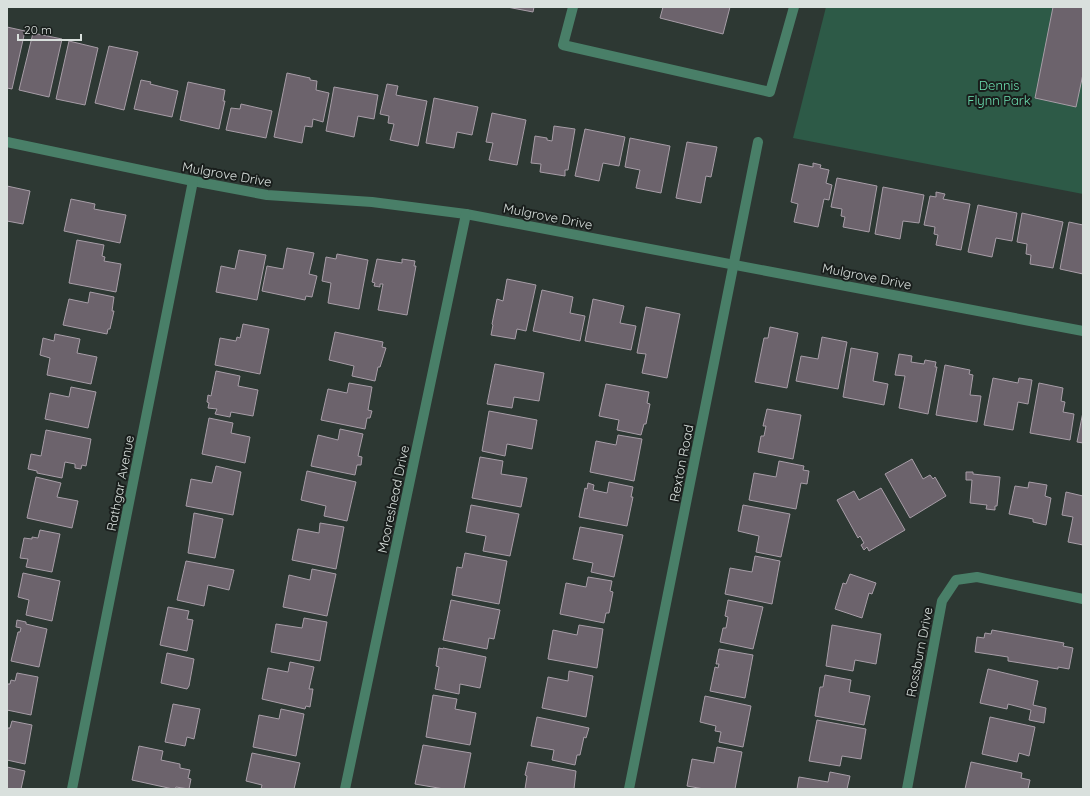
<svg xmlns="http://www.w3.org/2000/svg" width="1090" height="796" viewBox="0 0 1090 796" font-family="Quicksand,sans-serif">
	<rect width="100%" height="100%" fill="#2d3833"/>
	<!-- green -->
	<polygon fill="#2d5a47" points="826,7 1083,7 1083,194 793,138"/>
	<!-- building -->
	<g fill="#6c636c" stroke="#a79da7">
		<polygon points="507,7 534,7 533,12"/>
		<polygon points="663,7 730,7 723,34 660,18"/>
		<polygon points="1053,7 1083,7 1083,74 1076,107 1035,98"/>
		<polygon points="7,27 25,31 12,89 7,88"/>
		<polygon points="33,33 62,39 49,97 19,90"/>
		<polygon points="69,41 98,48 85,105 56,99"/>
		<polygon points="109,46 138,52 124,110 95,103"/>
		<polygon points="287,73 310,78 310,80 317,81 316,90 329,93 323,122 313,119 312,127 305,126 302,143 274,137"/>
		<polygon points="141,80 151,82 150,84 178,91 172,117 134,109"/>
		<polygon points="188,82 225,90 223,101 225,101 219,129 180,120"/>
		<polygon points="387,84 398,86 396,95 427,101 418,146 390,140 394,124 388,123 389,116 380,114"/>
		<polygon points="334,87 378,95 374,119 358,116 354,137 326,131"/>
		<polygon points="434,98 478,107 472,135 457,132 454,148 426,143"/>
		<polygon points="241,104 272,111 266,138 226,130 231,108 240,109"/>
		<polygon points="492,113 526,120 517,165 489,160 493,143 486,142"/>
		<polygon points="554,126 575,129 568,170 565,170 565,176 540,172 541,164 531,163 535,136 547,138 547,140 552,141"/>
		<polygon points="585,129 625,137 619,166 603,163 599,181 575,176"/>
		<polygon points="630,138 670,146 661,193 636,188 640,170 625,167"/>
		<polygon points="687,142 717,147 711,177 706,176 701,203 676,198"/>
		<polygon points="813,163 821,165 820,168 829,170 826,183 832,185 829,200 824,199 818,227 794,222 798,204 791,202 799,164 813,167"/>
		<polygon points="837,178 877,186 869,232 843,227 845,217 841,216 842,209 831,207"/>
		<polygon points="7,186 30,191 23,224 7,221"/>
		<polygon points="883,187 924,195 919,223 903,221 900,239 875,234"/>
		<polygon points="936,192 945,194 943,199 970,204 961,250 936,245 938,235 934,234 935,227 924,225 930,196 936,197"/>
		<polygon points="71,199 95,204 94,209 126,215 120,243 64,231"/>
		<polygon points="978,205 1017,213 1012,241 996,238 992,257 968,252"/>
		<polygon points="1022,213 1063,222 1053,268 1030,264 1031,255 1026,254 1027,244 1017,242"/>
		<polygon points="1069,222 1083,225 1083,274 1060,269"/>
		<polygon points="77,240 104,245 102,256 105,257 104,261 121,264 116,292 69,283"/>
		<polygon points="287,248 314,253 309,274 317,276 312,297 306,296 305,300 262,291 267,266 283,269"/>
		<polygon points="239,250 266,255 257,300 216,292 221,266 235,269"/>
		<polygon points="337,254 368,260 359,309 328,303 331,283 322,281 326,257 336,259"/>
		<polygon points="377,259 402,263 402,259 415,261 414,266 416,266 407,315 378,310 383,284 380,284 380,287 374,286 375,283 372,282"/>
		<polygon points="507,279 536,285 526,331 517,329 515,339 491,335 493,325 492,324 497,299 503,301"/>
		<polygon points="542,290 573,297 570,313 585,316 580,341 533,331"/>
		<polygon points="90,292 114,297 112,311 114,311 110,329 108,329 107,334 63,325 69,299 88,303"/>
		<polygon points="593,299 624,306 620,323 636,326 631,350 585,341"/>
		<polygon points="646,307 680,314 667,378 642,373 646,354 637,353"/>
		<polygon points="243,324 269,329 260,374 215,365 220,338 236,341 237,337 240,338"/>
		<polygon points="770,327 798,333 787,388 755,382 764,338 768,338"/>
		<polygon points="335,332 383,342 382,347 386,348 380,367 378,367 375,381 352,376 354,366 329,360"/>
		<polygon points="55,334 80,339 77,353 97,357 91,384 47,375 50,358 40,355 43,338 54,341"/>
		<polygon points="822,337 847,342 838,389 796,381 801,356 818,359"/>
		<polygon points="851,348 878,353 873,381 888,384 884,405 843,397"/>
		<polygon points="899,354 912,356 911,362 924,364 925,360 936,362 935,367 937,367 928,414 899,408 905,376 895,375"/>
		<polygon points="495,364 544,373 539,401 514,397 512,408 487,404"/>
		<polygon points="945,365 970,370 969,374 973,375 970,395 981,396 977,422 936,415"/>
		<polygon points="216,371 240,376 238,386 258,390 253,416 231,412 230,417 215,414 217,409 208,408 209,403 207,402 208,395 211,396"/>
		<polygon points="993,378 1018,383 1019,378 1032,380 1028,404 1018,402 1013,430 984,425"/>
		<polygon points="349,383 372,387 368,410 372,411 370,418 367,418 365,429 321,420 328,389 347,393"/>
		<polygon points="1039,383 1063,388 1061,401 1065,402 1063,412 1074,414 1070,440 1030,433"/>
		<polygon points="606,384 649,392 647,403 650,404 646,424 644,424 641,435 617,430 619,420 599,416"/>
		<polygon points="71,387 96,392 88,428 45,419 50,393 69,397"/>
		<polygon points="767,409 801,415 793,459 758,452 761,436 764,436 766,426 763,426"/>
		<polygon points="489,411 537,420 532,449 507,444 505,456 482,451"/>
		<polygon points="1083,412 1083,443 1077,442"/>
		<polygon points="209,418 233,423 231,433 250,437 245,463 202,454"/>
		<polygon points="340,429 363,434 358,456 362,457 361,465 357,465 355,475 311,466 318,435 338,440"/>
		<polygon points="46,430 91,439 86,466 82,465 81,469 75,468 75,464 65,462 62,478 37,473 37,471 28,469 31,454 41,456"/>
		<polygon points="618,435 642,439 634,481 590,472 596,441 616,445"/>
		<polygon points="480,457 503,461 501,474 527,478 521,507 472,498"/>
		<polygon points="912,459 923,479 930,475 933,479 935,477 946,496 910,518 885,474"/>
		<polygon points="779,461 804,466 803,470 809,471 807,484 801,483 796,509 749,500 754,473 776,477"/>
		<polygon points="216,466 241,472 233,515 186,506 191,479 212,483"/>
		<polygon points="307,471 356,482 347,521 324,516 326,506 301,500"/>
		<polygon points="966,472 973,472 973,474 1000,477 997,506 995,506 995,510 986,509 987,505 970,503 972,480 966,480"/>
		<polygon points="36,477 61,483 57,497 78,501 72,528 27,518"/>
		<polygon points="609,482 633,487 631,497 633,497 627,526 579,517 585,488 587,489 588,483 594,485 593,490 607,493"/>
		<polygon points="1029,482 1047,485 1045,496 1051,498 1046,525 1033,522 1033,519 1009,514 1015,486 1028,488"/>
		<polygon points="881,488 905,530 869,551 867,547 864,550 861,545 864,543 860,536 858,538 837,500 854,491 859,500"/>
		<polygon points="1066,492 1083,496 1083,545 1068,542 1073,517 1062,515"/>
		<polygon points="471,505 519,514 510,556 483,551 486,536 466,532"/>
		<polygon points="743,505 790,514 781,557 756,552 759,536 738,531"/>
		<polygon points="194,513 223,519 215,558 188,553"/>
		<polygon points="320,523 344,527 336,569 292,560 298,529 319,533"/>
		<polygon points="580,527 623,535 614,577 591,572 593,563 573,559"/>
		<polygon points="40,530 60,534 52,572 26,567 28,559 20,558 24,538 32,539 32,537 38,538"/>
		<polygon points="465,553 507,561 499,604 452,595 457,567 462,568"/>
		<polygon points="755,556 780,561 772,604 725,594 730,568 752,572"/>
		<polygon points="186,561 234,570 229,590 208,585 204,606 177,600"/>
		<polygon points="312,569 336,574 327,616 283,607 289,575 310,580"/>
		<polygon points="23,573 60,581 52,621 26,615 29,600 18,597"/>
		<polygon points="850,574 876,583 872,594 869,593 862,618 835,609 843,583 846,584"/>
		<polygon points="588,577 612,581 610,591 613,592 609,613 606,613 604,623 560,614 566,583 586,587"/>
		<polygon points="451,600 500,610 494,639 489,638 487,649 443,640"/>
		<polygon points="728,600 763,607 753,649 720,642 723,628 726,628 728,617 725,616"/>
		<polygon points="168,607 189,611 187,619 193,620 187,651 160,645"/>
		<polygon points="304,618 327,622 320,661 271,652 276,624 302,628"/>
		<polygon points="17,620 26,622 26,624 47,629 39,667 11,661 18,632 20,632 21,628 16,627"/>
		<polygon points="579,625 603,629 597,668 548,659 553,630 577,635"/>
		<polygon points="832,625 881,634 876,664 855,660 853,671 826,666"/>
		<polygon points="992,630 1064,643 1063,646 1073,648 1069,669 1058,667 1058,669 1008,661 1008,657 975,652 977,637 984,638 985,633 991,634"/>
		<polygon points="439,648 443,649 443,648 486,657 480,688 460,684 459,694 435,689 439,667 436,666"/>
		<polygon points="719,649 753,655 745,698 710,691 715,667 718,668 719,664 716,664"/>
		<polygon points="167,653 194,659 189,686 187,689 161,683"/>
		<polygon points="290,662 314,667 309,689 313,689 310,707 306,706 305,709 262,699 268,668 288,672"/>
		<polygon points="988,669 1038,681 1033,705 1046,708 1044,723 1029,720 1031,710 1008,704 1007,709 980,703"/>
		<polygon points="569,671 593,676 586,717 542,708 548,677 568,681"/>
		<polygon points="17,673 38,677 31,715 7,710 7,684 10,684 11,680 15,681"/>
		<polygon points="825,675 851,680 849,692 870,696 864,725 815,716 820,687 823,687"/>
		<polygon points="433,695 457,699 455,709 476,713 470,745 426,737"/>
		<polygon points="705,696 751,706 743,747 719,742 721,732 715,731 716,726 700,722"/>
		<polygon points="173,704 200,709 194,739 187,737 185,746 165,742"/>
		<polygon points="281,709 304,714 296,756 253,747 259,715 279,719"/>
		<polygon points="537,717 589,728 586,738 584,737 580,755 577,755 575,765 552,760 554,750 531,746"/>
		<polygon points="990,717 1035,727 1029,756 1019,753 1017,762 982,754"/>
		<polygon points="817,720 866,729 861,759 842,756 840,766 809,761"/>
		<polygon points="12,721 32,725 25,764 7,760 7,728 10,728"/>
		<polygon points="423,745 471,753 464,789 444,789 415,784"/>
		<polygon points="139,746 163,751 161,760 180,764 180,768 190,770 188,778 191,779 189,789 176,787 175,789 173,789 132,780"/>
		<polygon points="717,747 742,752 735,789 704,789 687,786 692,759 714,763"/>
		<polygon points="252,753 300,763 294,789 261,789 262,785 246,781"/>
		<polygon points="528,762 576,771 574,789 525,789 527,776 525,775"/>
		<polygon points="971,762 1022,773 1021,778 1030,780 1028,789 965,789"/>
		<polygon points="7,767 25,771 21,789 7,789"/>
		<polygon points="830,772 850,776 847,789 797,789 799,777 828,782"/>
	</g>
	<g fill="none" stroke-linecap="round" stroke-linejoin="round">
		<!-- minor -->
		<g stroke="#497f68" stroke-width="10">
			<polyline points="573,7 563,45 770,92 794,7"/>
			<polyline points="7,142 193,181 267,195 372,202 466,214 1083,331"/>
			<polyline points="72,789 193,181"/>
			<polyline points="345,789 466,214"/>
			<polyline points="629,789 758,142"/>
			<polyline points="907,789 942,601 956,580 977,577 1083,599"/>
		</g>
	</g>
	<g text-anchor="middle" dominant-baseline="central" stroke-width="4" stroke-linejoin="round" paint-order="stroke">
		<!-- park labels -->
		<g font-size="13" fill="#6cdeb0" stroke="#191e1c">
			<text x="999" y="85">Dennis<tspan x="999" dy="15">Flynn Park</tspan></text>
		</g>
		<!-- street labels -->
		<g font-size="13" fill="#d9e0dd" stroke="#191e1c">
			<text transform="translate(227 174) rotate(10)">Mulgrove Drive</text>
			<text transform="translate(548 216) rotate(11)">Mulgrove Drive</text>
			<text transform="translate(867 276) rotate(11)">Mulgrove Drive</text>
			<text transform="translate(681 463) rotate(-79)">Rexton Road</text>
			<text transform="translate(120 483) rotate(-79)">Rathgar Avenue</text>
			<text transform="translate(393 499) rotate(-78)">Mooreshead Drive</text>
			<text transform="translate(919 652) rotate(-79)">Rossburn Drive</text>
		</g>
	</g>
	<!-- border -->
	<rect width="1090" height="796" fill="none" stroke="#d9e0dd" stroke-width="16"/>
	<!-- scale -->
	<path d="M18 34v6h63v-6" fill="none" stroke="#d9e0dd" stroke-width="2"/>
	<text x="24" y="34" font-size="12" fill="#d9e0dd" stroke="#191e1c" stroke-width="3" paint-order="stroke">20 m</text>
</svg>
